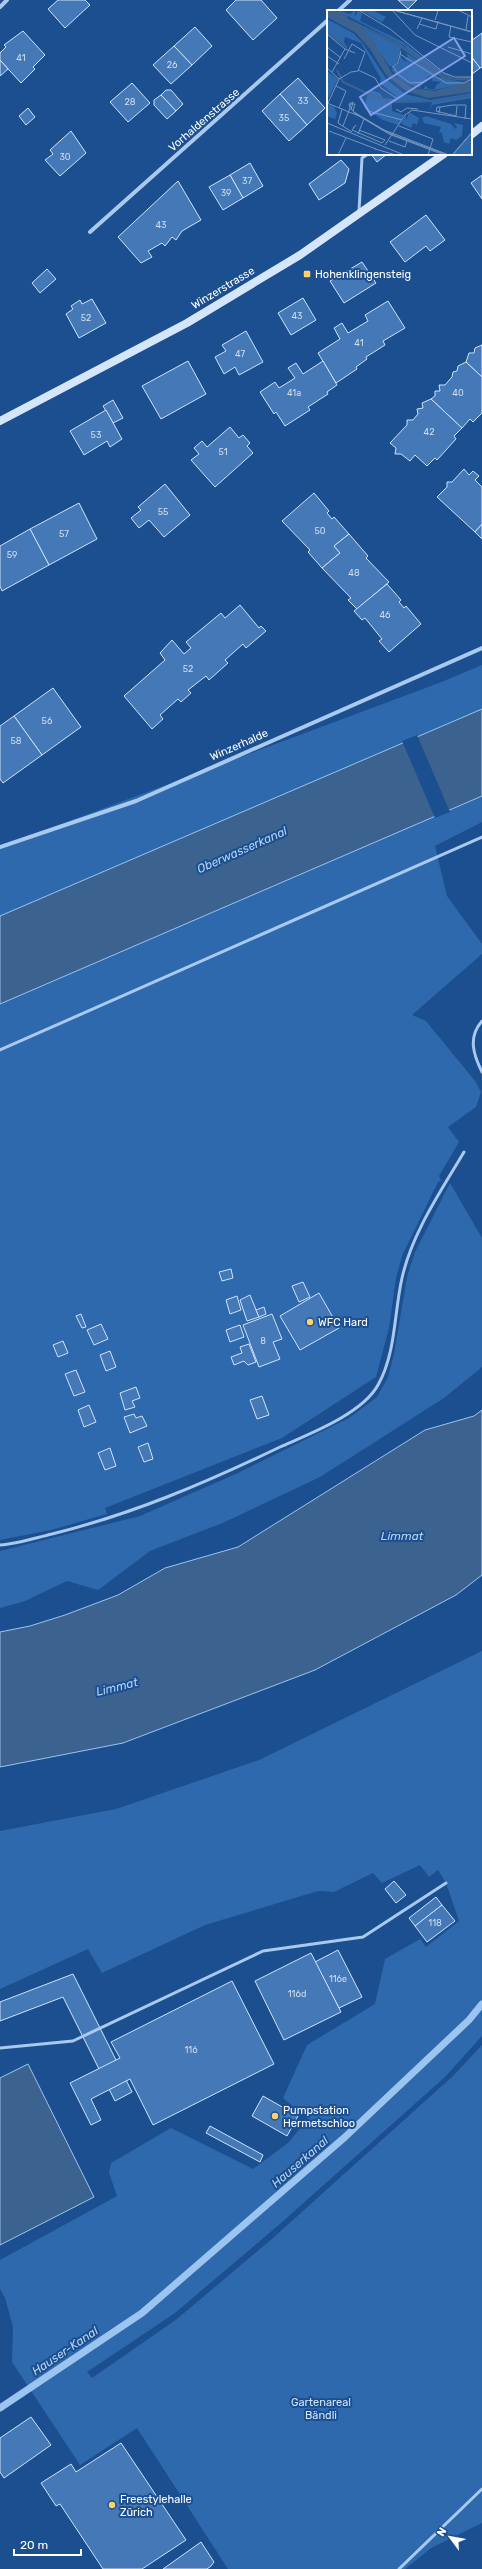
<svg xmlns="http://www.w3.org/2000/svg" width="482" height="2569" viewBox="0 0 482 2569" font-family="Rubik,sans-serif">
	<rect width="100%" height="100%" fill="#1b4f8f"/>
	<!-- green -->
	<g fill="#2e69ad">
		<polygon points="482,665 482,709 0,916 0,847 439,683"/>
		<polygon points="482,796 482,822 435,846 447,896 482,944 482,954 412,1015 426,1021 475,1081 481,1092 476,1107 448,1127 459,1142 439,1176 441,1181 438,1182 402,1256 396,1278 389,1328 376,1377 282,1438 105,1508 107,1514 51,1530 0,1540 0,1004"/>
		<polygon points="450,1183 482,1238 482,1367 444,1398 320,1477 225,1522 150,1551 98,1590 67,1581 25,1601 0,1608 0,1551 140,1516 238,1473 349,1418 377,1397 388,1377 394,1354 407,1277 415,1252"/>
		<polygon points="482,1651 482,2036 445,2077 281,2223 175,2313 87,2372 92,2378 177,2319 273,2238 454,2075 482,2045 482,2523 431,2548 405,2569 228,2569 137,2428 80,2465 12,2362 13,2327 5,2298 0,2289 0,2260 117,2196 109,2173 111,2163 171,2128 253,2169 288,2143 308,2119 283,2098 307,2045 375,2004 385,1959 420,1939 426,1947 459,1921 446,1883 438,1870 429,1877 420,1865 382,1883 373,1873 334,1892 318,1891 205,1925 102,1973 88,1949 0,1989 0,1831 116,1809 259,1760"/>
	</g>
	<!-- water -->
	<g fill="#3c6290" stroke="#9cc4f0">
		<polygon points="482,709 482,796 0,1004 0,916"/>
		<polygon points="482,1410 482,1575 456,1595 315,1670 123,1743 0,1767 0,1632 30,1626 65,1615 118,1595 165,1568 238,1547 425,1430 474,1416"/>
		<polygon points="28,2064 94,2197 0,2245 0,2078"/>
	</g>
	<!-- pier -->
	<polygon fill="#1b4f8f" points="417,735 450,812 435,818 402,741"/>
	<g fill="none" stroke-linecap="round" stroke-linejoin="round">
		<!-- stream -->
		<polyline stroke="#9cc4f0" stroke-width="7" points="0,2408 142,2313 345,2137 469,2020 482,2004"/>
	</g>
	<!-- building -->
	<g fill="#4478b7" stroke="#cfe3fa">
		<polygon points="58,0 85,0 90,5 65,28 48,9"/>
		<polygon points="236,0 261,0 277,18 253,40 226,10"/>
		<polygon points="398,0 417,0 408,9"/>
		<polygon points="195,27 212,46 192,65 174,46"/>
		<polygon points="23,31 45,55 33,67 35,69 21,83 0,60 0,53 6,47 4,45"/>
		<polygon points="482,33 482,67 480,68 471,56 471,41"/>
		<polygon points="174,46 192,65 171,84 153,65"/>
		<polygon points="471,56 480,68 471,75"/>
		<polygon points="0,60 8,69 0,76"/>
		<polygon points="298,78 325,108 307,125 280,94"/>
		<polygon points="132,83 150,103 128,122 110,102"/>
		<polygon points="166,90 171,90 183,104 176,111 161,95"/>
		<polygon points="280,94 307,125 289,141 262,111"/>
		<polygon points="161,95 176,111 167,119 154,105 154,100"/>
		<polygon points="28,108 35,117 26,125 19,116"/>
		<polygon points="71,131 86,153 60,176 45,160 53,154 50,150"/>
		<polygon points="371,154 387,154 377,162"/>
		<polygon points="341,160 349,169 345,183 319,200 309,184"/>
		<polygon points="250,163 263,186 243,198 230,175"/>
		<polygon points="230,175 243,198 223,210 209,187"/>
		<polygon points="482,175 482,199 471,183"/>
		<polygon points="178,181 201,220 182,231 176,240 172,237 165,246 162,243 148,251 152,257 141,263 118,237"/>
		<polygon points="426,215 445,240 430,251 426,246 405,262 390,242"/>
		<polygon points="362,262 376,283 344,303 330,281"/>
		<polygon points="47,269 56,279 40,293 32,283"/>
		<polygon points="303,298 316,320 291,335 278,313"/>
		<polygon points="92,299 106,323 79,338 66,314 73,309 71,306 80,300 82,304"/>
		<polygon points="388,301 405,328 383,341 385,345 366,357 367,359 356,367 357,369 336,383 318,353 340,339 334,328 342,323 348,333 368,321 365,315"/>
		<polygon points="246,331 263,362 239,375 235,367 224,374 215,357 226,351 222,345"/>
		<polygon points="482,345 482,377 466,362 469,353 474,353 475,348"/>
		<polygon points="188,361 206,394 161,419 142,386"/>
		<polygon points="323,361 337,385 327,392 328,394 308,407 310,410 285,426 276,412 274,414 260,392 275,382 279,388 295,378 288,368 296,363 303,374"/>
		<polygon points="466,362 482,377 482,413 473,422 470,419 462,428 431,399 435,396 435,391 440,391 439,385 445,385 452,377 453,372 457,371 458,366"/>
		<polygon points="431,399 462,428 454,436 456,439 437,460 435,458 427,466 415,455 410,461 401,454 395,454 396,448 390,443 407,425 407,420 413,420 418,414 417,409 423,408 422,403"/>
		<polygon points="113,400 123,418 113,423 103,406"/>
		<polygon points="106,410 122,439 110,447 107,441 84,455 70,431"/>
		<polygon points="230,427 239,438 243,435 250,443 247,446 253,453 215,487 191,460 199,454 194,448 202,441 207,447"/>
		<polygon points="464,469 469,475 473,471 479,476 475,480 482,487 482,524 475,532 437,497 447,487 447,482 452,482"/>
		<polygon points="165,484 190,515 164,537 149,520 139,528 131,518 141,510 138,507"/>
		<polygon points="314,493 329,511 327,513 332,519 334,517 349,534 334,546 340,553 322,568 308,552 310,550 282,521"/>
		<polygon points="79,503 97,539 49,565 30,529"/>
		<polygon points="482,524 482,539 475,532"/>
		<polygon points="30,529 49,565 2,591 0,586 0,546"/>
		<polygon points="349,534 368,556 366,558 389,582 357,609 348,600 351,598 322,568 340,553 334,546"/>
		<polygon points="387,584 401,600 399,602 404,608 406,606 421,624 389,652 379,641 382,639 365,618 362,620 354,611"/>
		<polygon points="240,605 259,628 261,626 266,631 246,648 243,644 225,660 228,663 209,680 206,676 188,690 191,693 181,702 178,699 160,715 163,719 152,729 124,696 165,660 160,653 172,640 184,654 191,648 186,642 221,613 225,618"/>
		<polygon points="53,688 81,727 42,755 14,716"/>
		<polygon points="14,716 42,755 3,783 0,779 0,726"/>
		<polygon points="231,1269 233,1278 222,1281 219,1272"/>
		<polygon points="303,1282 310,1297 299,1302 292,1286"/>
		<polygon points="319,1293 339,1328 300,1350 280,1316"/>
		<polygon points="250,1295 259,1317 247,1321 240,1300"/>
		<polygon points="237,1296 241,1310 230,1314 226,1300"/>
		<polygon points="264,1307 266,1314 259,1317 256,1310"/>
		<polygon points="81,1314 86,1327 82,1328 76,1316"/>
		<polygon points="272,1314 282,1339 273,1342 280,1359 259,1367 243,1325"/>
		<polygon points="101,1324 108,1339 94,1345 87,1330"/>
		<polygon points="240,1325 244,1337 230,1342 226,1330"/>
		<polygon points="63,1341 68,1353 58,1357 53,1345"/>
		<polygon points="249,1344 256,1362 248,1365 244,1361 234,1365 231,1357 242,1353 240,1347"/>
		<polygon points="110,1351 116,1367 106,1371 100,1355"/>
		<polygon points="76,1370 85,1392 74,1396 65,1374"/>
		<polygon points="136,1387 140,1398 132,1401 135,1407 125,1410 120,1393"/>
		<polygon points="262,1396 269,1415 257,1419 250,1400"/>
		<polygon points="89,1405 96,1422 84,1427 78,1410"/>
		<polygon points="134,1414 136,1418 142,1416 147,1426 130,1433 124,1417"/>
		<polygon points="148,1443 153,1459 144,1462 138,1447"/>
		<polygon points="110,1448 116,1466 105,1470 98,1453"/>
		<polygon points="394,1881 406,1895 396,1903 385,1889"/>
		<polygon points="436,1897 442,1905 415,1926 409,1918"/>
		<polygon points="442,1905 455,1921 427,1942 415,1926"/>
		<polygon points="338,1950 362,1997 339,2008 315,1962"/>
		<polygon points="311,1953 341,2012 284,2040 255,1981"/>
		<polygon points="73,1974 132,2092 115,2101 63,1997 0,2021 0,2002"/>
		<polygon points="232,1981 274,2064 153,2125 130,2079 91,2099 101,2120 91,2125 70,2083 120,2058 111,2042"/>
		<polygon points="263,2096 298,2116 287,2136 252,2116"/>
		<polygon points="210,2126 263,2155 260,2162 206,2133"/>
		<polygon points="31,2417 51,2445 4,2478 0,2472 0,2438"/>
		<polygon points="121,2443 186,2540 142,2569 103,2569 60,2504 56,2506 41,2483 71,2464 76,2472"/>
		<polygon points="201,2542 214,2562 211,2566 207,2569 163,2569"/>
	</g>
	<g fill="none" stroke-linecap="round" stroke-linejoin="round">
		<!-- lane -->
		<g stroke="#a9c9ee" stroke-width="3">
			<polyline points="359,211 362,158 368,154"/>
			<path d="M482,1021C468,1037 473,1054 482,1072"/>
			<polyline points="0,1050 482,837"/>
			<path d="M0,1545C17,1544 35,1538 52,1534C133,1514 205,1483 280,1447C309,1434 362,1414 378,1385C396,1353 394,1313 402,1278C412,1233 441,1191 464,1152"/>
			<polyline points="0,2048 73,2041 263,1951 363,1937 446,1883"/>
			<polyline points="399,2569 482,2489"/>
		</g>
		<!-- street -->
		<g stroke="#a9c9ee" stroke-width="4">
			<polyline points="0,7 7,0"/>
			<polyline points="338,11 350,0"/>
			<polyline points="90,232 328,20"/>
			<polyline points="0,847 136,801 482,648"/>
		</g>
		<!-- secondary -->
		<g stroke="#d6e6fa" stroke-width="8">
			<polyline points="471,135 482,126"/>
			<polyline points="0,421 187,323 300,255 444,154"/>
		</g>
	</g>
	<!-- markers -->
	<g fill="#ffd166" stroke="#1b4f8f" stroke-width="1.5">
		<rect x="303" y="270" width="8" height="8" rx="2"/>
		<circle cx="310" cy="1322" r="4"/>
		<circle cx="275" cy="2116" r="4"/>
		<circle cx="112" cy="2505" r="4"/>
	</g>
	<g text-anchor="middle" dominant-baseline="central" stroke-width="4" stroke-linejoin="round" paint-order="stroke">
		<!-- number labels -->
		<g font-size="9" fill="#d0dded">
			<text x="21" y="58">41</text>
			<text x="172" y="65">26</text>
			<text x="303" y="101">33</text>
			<text x="130" y="102">28</text>
			<text x="284" y="118">35</text>
			<text x="65" y="157">30</text>
			<text x="247" y="181">37</text>
			<text x="226" y="193">39</text>
			<text x="161" y="225">43</text>
			<text x="297" y="316">43</text>
			<text x="86" y="318">52</text>
			<text x="359" y="343">41</text>
			<text x="240" y="354">47</text>
			<text x="294" y="393">41a</text>
			<text x="458" y="393">40</text>
			<text x="429" y="432">42</text>
			<text x="96" y="435">53</text>
			<text x="223" y="452">51</text>
			<text x="163" y="512">55</text>
			<text x="320" y="531">50</text>
			<text x="64" y="534">57</text>
			<text x="12" y="555">59</text>
			<text x="354" y="573">48</text>
			<text x="385" y="615">46</text>
			<text x="188" y="669">52</text>
			<text x="47" y="721">56</text>
			<text x="16" y="741">58</text>
			<text x="263" y="1341">8</text>
			<text x="435" y="1923">118</text>
			<text x="338" y="1979">116e</text>
			<text x="297" y="1994">116d</text>
			<text x="191" y="2050">116</text>
		</g>
		<!-- street labels -->
		<g font-size="11" fill="#fff" stroke="#1b4f8f">
			<text transform="translate(204 120) rotate(-41)">Vorhaldenstrasse</text>
			<text transform="translate(223 288) rotate(-31)">Winzerstrasse</text>
			<text transform="translate(239 745) rotate(-24)">Winzerhalde</text>
		</g>
		<!-- poi labels -->
		<g font-size="11" fill="#fff" stroke="#1b4f8f" text-anchor="start">
			<text x="315" y="274">Hohenklingensteig</text>
			<text x="318" y="1322">WFC Hard</text>
			<text x="283" y="2110">Pumpstation<tspan x="283" dy="13">Hermetschloo</tspan></text>
			<text x="120" y="2499">Freestylehalle<tspan x="120" dy="13">Zürich</tspan></text>
		</g>
		<!-- park labels -->
		<g font-size="11" fill="#cfe3fa" stroke="#1b4f8f">
			<text x="321" y="2402">Gartenareal<tspan x="321" dy="13">Bändli</tspan></text>
		</g>
		<!-- water labels -->
		<g font-size="12" font-style="italic" fill="#b5d3f5" stroke="#1b4f8f">
			<text transform="translate(242 850) rotate(-24)">Oberwasserkanal</text>
			<text x="402" y="1536">Limmat</text>
			<text transform="translate(117 1687) rotate(-14)">Limmat</text>
			<text transform="translate(300 2162) rotate(-41)">Hauserkanal</text>
			<text transform="translate(65 2351) rotate(-34)">Hauser-Kanal</text>
		</g>
	</g>
	<!-- overview -->
	<g transform="translate(327 10)">
		<rect width="145" height="145" fill="#1b4f8f"/>
		<path d="M9,0L23,4L28,0V7L31,0L35,4L33,11L76,32L112,60L127,68L145,67V68L124,69L117,65L83,42L78,36ZM33,0H45L59,7L55,12ZM0,9L26,23L35,32L60,70L78,84L103,90L145,83V88L105,95L102,101L105,92L65,93V101L77,105L71,115L56,110L37,98L41,83L44,80L53,83L56,88L67,89L69,86L53,73L54,69L34,33L18,27L17,32L20,37H18L0,23ZM35,17L72,36L74,39L70,53L63,57ZM78,42L110,64L100,67L98,71L94,72L93,78L97,79L98,75L102,79H108L109,75L114,72L105,71L106,66L141,73L108,80L96,79L81,74L71,68L64,59L73,52V45L76,50L84,54L77,49L81,47ZM0,61L11,69L0,91ZM0,94L7,97L10,103L8,109L0,106ZM82,102L92,108L90,115L86,113L84,118L77,115L78,111L77,115L74,113L79,105V111ZM99,106L124,114L128,119L130,117L127,113L136,115L135,126L129,130L124,128L122,134L117,132L115,123L112,122L114,117L97,113L95,108ZM145,124V145H127L129,143Z" fill="#2e69ad"/>
		<path d="M0,0L15,2L21,7L20,8L72,33L121,68H145L143,74H145V82L101,88L79,81L59,65L43,39L29,23L0,7ZM35,17L70,35L116,69L143,71L108,81L86,78L66,65L46,30Z" fill="#3c6290" fill-rule="evenodd"/>
		<path fill="none" stroke="#3c6290" stroke-width="2" d="M0,22L20,38M10,60L16,72L46,86L64,92L109,91L145,85"/>
		<path fill="none" stroke="#7695bc" stroke-width="1" d="M65,0L88,25L145,53M67,0L145,22M106,0L111,1L108,10M131,0L145,7M33,1L63,19L117,63L128,67H145M69,1L145,22V25M92,14L109,19L111,11M124,16L122,27L145,32M90,19L95,8M139,20L141,6M0,24L18,39L28,43M0,37L14,48M121,37L145,44M73,44L119,73H137L145,69M0,46L12,54M66,56L71,64L83,73L96,72M65,57L71,53L74,41M0,58L12,69M31,60L48,68L54,78L69,88M5,62L18,39M9,76L19,81L12,98M0,93L32,106L62,124L117,145M1,93L12,69L24,62L31,61L38,42L25,34L17,49M126,95H139L138,109M113,97H110L109,101L129,106L130,96M15,99L11,113L25,122M69,99L74,102L80,98L91,99M41,101L75,110M112,103L113,97L126,95M0,113L77,145M16,116L23,98L22,94L26,92L24,100M72,116L106,129L101,145M26,118L29,115L25,120L55,133M32,120L58,130L55,133M2,121L49,139M31,124L37,109M62,131L78,137L80,131M58,135L78,105L85,100L145,109M48,139L69,145M11,145L19,128M120,145L69,126L57,120L27,103V102L26,101L28,94H23V96L25,100L27,102L57,120L122,145M125,145L145,122M126,145L145,123"/>
		<path fill="#839eea" fill-opacity="0.15" stroke="#839eea" stroke-width="2" d="M127,28L138,46L44,105L33,87Z"/>
		<rect width="145" height="145" fill="none" stroke="#fff" stroke-width="2"/>
	</g>
	<!-- north arrow -->
	<g transform="translate(450 2537) rotate(302)" stroke="#1b4f8f" stroke-width="3" paint-order="stroke">
	<path d="M0-3L7 15L0 10L-7 15Z" fill="#ffffff"/>
	<text y="-6" font-size="11" font-weight="bold" text-anchor="middle" fill="#ffffff">N</text>
	</g>
	<!-- scale -->
	<path d="M14 2549v6h67v-6" fill="none" stroke="#ffffff" stroke-width="2"/>
	<text x="20" y="2549" font-size="12" fill="#ffffff" stroke="#1b4f8f" stroke-width="3" paint-order="stroke">20 m</text>
</svg>
